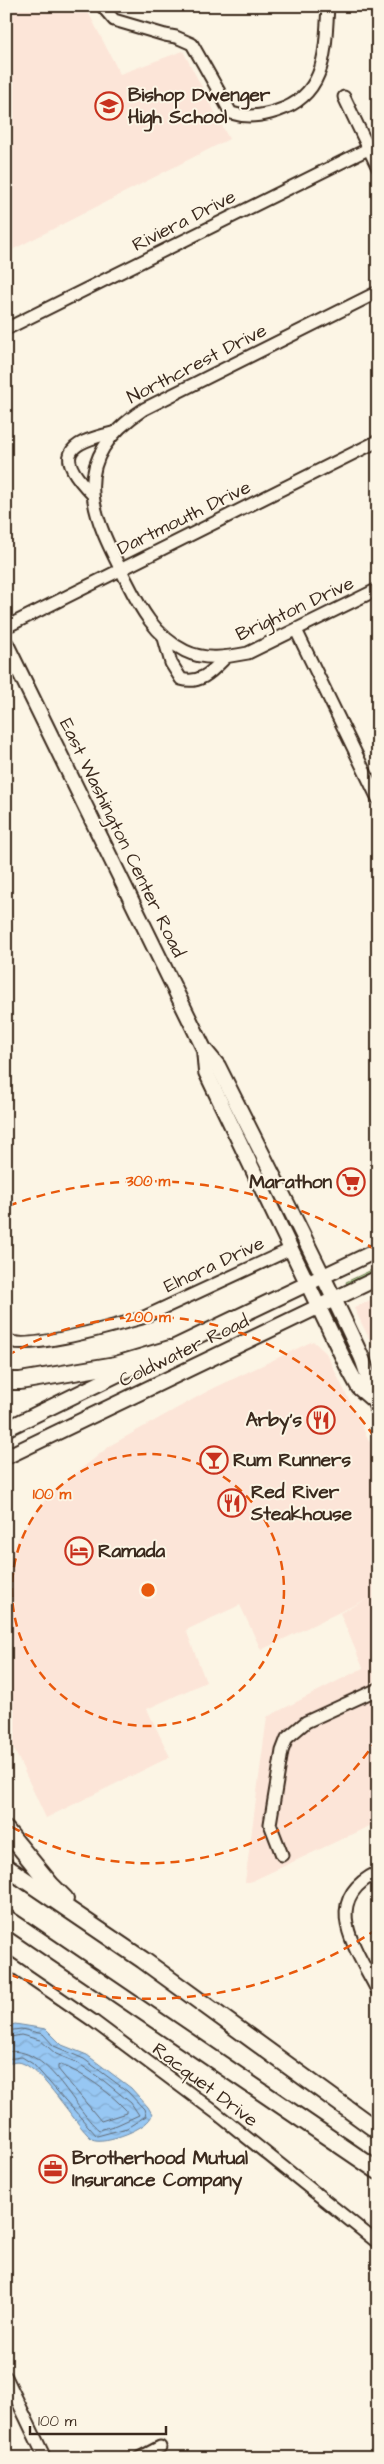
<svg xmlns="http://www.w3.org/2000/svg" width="384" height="2464" viewBox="0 0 384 2464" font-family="'Architects Daughter',sans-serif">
	<defs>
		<pattern id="garden-dots" width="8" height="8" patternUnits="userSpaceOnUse" patternTransform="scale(1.25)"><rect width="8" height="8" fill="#b3db98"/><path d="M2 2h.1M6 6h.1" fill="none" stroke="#9bbc83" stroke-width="1.8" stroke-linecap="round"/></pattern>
		<pattern id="water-waves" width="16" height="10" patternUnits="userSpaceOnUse" patternTransform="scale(1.25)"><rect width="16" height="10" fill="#97c7f3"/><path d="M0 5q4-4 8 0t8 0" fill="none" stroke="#83abd0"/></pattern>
	</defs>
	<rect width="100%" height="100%" fill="#fcf5e5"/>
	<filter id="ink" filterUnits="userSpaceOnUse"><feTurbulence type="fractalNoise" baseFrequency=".02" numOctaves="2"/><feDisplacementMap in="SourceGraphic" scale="10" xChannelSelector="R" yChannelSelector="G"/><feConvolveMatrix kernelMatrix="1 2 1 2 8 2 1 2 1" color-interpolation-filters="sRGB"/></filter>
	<g filter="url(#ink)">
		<!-- built -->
		<g fill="#fce5d8">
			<polygon points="6,6 85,6 120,74 183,51 229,139 6,253"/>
			<polygon points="378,1296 378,1356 354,1308"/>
			<polygon points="313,1341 326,1353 378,1459 378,1822 250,1882 245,1882 267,1717 363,1668 340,1613 373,1596 261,1650 240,1605 186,1630 206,1682 147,1709 170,1757 46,1818 6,1732 6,1566 21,1532 48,1496 111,1445 208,1391"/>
		</g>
		<!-- garden -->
		<polygon fill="url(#garden-dots)" stroke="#77825b" points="378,1267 378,1270 347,1285 346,1282"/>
		<!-- water -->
		<path fill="url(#water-waves)" stroke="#72889e" d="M15,2024L46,2029L62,2045L87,2055L131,2088L148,2107L152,2114C151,2128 104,2145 92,2139C74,2123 43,2070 22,2063C17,2061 11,2063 6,2064V2027Z"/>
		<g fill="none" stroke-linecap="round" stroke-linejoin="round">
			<!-- shore -->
			<g stroke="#606973" stroke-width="1">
				<polyline points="6,2031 21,2029 43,2034 54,2046 84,2059 127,2091 144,2109 146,2116 127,2128 97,2136 33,2064 22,2057 6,2059"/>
				<path d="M6,2038L21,2035L40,2040L56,2054L78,2063L104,2081L131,2103L139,2115L117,2125L99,2130C72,2107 48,2044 6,2052"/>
				<path d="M61,2065C85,2074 108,2091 126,2110V2113L101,2121L58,2069V2066Z"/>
			</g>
			<!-- minor casing -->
			<g stroke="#3b2a1e" stroke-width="15">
				<g id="minor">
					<path d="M102,6L114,20L165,35L176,37L192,44L231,113C247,118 261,116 277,111C327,95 325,51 328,6"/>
					<polyline points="344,97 378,168"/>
					<path d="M378,292L144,409C67,460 90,511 126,580C140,608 155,636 185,651C205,661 227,657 248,653L378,589"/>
					<polyline points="6,329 378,144"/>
					<path d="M92,494C55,456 65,444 112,433"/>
					<polyline points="6,627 378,441"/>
					<polyline points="296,630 378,799"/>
					<path d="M164,638L171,663L181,679C201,685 213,670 226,657"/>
					<path d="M6,1339C22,1353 120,1324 142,1318L291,1249"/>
					<polyline points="282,1855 270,1824 282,1751 287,1738 306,1722 378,1689"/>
					<path d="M378,1872C318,1901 357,1950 378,1992"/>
					<polyline points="6,1961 92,2020 215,2112 378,2243"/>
					<polyline points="6,2377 45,2458"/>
					<polyline points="139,2458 160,2447"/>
				</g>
			</g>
			<!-- major casing -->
			<g stroke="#3b2a1e" stroke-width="18">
				<g id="major">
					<path d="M6,644L204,1049L218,1066C266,1162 316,1258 361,1356C369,1374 370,1393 378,1410"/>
					<polyline points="204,1049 206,1072 347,1366 359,1388 373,1400"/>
					<polyline points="162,1353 378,1250"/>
					<polyline points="6,1429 143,1362"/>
					<polyline points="6,1457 378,1278"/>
				</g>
			</g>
			<!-- highway casing -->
			<g stroke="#3b2a1e" stroke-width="20">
				<g id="highway">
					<polyline points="6,1381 20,1381 116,1365 170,1349"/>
					<polyline points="6,1830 51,1885 65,1899"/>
					<polyline points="6,1867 143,1960 378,2131"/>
					<polyline points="6,1918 378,2171"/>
				</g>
			</g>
			<!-- minor -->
			<use href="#minor" stroke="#fcf5e5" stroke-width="11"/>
			<!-- major -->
			<use href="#major" stroke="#fcf5e5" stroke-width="14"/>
			<!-- highway -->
			<use href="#highway" stroke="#fcf5e5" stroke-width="16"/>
		</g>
	</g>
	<!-- distance rings -->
	<g fill="none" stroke="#e8590c" stroke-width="2.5" stroke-dasharray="9 6">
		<circle cx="148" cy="1590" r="136"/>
		<path d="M377 1739A273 273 0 0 1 7 1824M7 1356A273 273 0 0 1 377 1441"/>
		<path d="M377 1929A409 409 0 0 1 8 1974M8 1206A409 409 0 0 1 377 1251"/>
	</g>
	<!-- icons -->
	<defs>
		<g id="school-ring" transform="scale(1.4375)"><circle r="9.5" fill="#fcf5e5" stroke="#c8321e" stroke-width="1.5"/><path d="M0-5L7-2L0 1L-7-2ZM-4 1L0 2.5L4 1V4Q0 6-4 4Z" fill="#c8321e"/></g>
		<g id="supermarket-ring" transform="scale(1.4375)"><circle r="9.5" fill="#fcf5e5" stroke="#c8321e" stroke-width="1.5"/><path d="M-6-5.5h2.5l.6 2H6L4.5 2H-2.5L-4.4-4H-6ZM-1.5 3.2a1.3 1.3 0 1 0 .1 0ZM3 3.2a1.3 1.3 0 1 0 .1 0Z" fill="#c8321e"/></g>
		<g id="restaurant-ring" transform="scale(1.4375)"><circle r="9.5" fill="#fcf5e5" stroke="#c8321e" stroke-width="1.5"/><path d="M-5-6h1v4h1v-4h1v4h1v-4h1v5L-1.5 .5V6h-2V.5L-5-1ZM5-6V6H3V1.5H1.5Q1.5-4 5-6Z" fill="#c8321e"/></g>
		<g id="bar-ring" transform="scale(1.4375)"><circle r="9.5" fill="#fcf5e5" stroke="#c8321e" stroke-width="1.5"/><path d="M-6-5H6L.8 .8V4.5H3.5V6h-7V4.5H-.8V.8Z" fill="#c8321e"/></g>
		<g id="hotel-ring" transform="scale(1.4375)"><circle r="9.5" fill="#fcf5e5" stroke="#c8321e" stroke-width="1.5"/><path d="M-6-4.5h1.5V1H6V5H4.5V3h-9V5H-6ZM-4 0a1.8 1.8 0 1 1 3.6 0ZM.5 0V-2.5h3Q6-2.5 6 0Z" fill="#c8321e"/></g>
		<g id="office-ring" transform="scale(1.4375)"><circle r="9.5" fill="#fcf5e5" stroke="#c8321e" stroke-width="1.5"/><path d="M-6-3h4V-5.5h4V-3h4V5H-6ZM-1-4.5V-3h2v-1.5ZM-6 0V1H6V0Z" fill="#c8321e"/></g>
	</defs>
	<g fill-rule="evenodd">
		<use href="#school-ring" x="109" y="106"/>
		<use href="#supermarket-ring" x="351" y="1182"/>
		<use href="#restaurant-ring" x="321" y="1420"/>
		<use href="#bar-ring" x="214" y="1460"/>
		<use href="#restaurant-ring" x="232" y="1503"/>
		<use href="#hotel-ring" x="79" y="1551"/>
		<use href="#office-ring" x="53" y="2169"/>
	</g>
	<g text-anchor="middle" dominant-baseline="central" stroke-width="4" stroke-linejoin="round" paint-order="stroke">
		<!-- poi labels -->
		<g font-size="19" font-weight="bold" fill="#3b2a1e" stroke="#fcf5e5" text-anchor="start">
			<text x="128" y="95">Bishop Dwenger<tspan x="128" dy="22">High School</tspan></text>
			<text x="332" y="1182" text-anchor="end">Marathon</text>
			<text x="302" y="1420" text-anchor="end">Arby's</text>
			<text x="233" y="1460">Rum Runners</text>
			<text x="251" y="1492">Red River<tspan x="251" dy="22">Steakhouse</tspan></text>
			<text x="98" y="1551">Ramada</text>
			<text x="72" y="2158">Brotherhood Mutual<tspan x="72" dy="22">Insurance Company</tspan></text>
		</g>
		<!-- street labels -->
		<g font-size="19" fill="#3b2a1e" stroke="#fcf5e5">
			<text transform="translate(184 221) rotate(-27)">Riviera Drive</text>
			<text transform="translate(197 364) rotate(-27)">Northcrest Drive</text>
			<text transform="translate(184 518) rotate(-26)">Dartmouth Drive</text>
			<text transform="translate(295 609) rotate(-25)">Brighton Drive</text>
			<text transform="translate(122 838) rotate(64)">East Washington Center Road</text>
			<text transform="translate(214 1265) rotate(-25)">Elnora Drive</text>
			<text transform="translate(184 1351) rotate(-26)">Coldwater Road</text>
			<text transform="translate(205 2085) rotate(37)">Racquet Drive</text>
		</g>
	</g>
	<circle cx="148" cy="1590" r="8" fill="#e8590c" stroke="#fcf5e5" stroke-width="2.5"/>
	<g font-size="15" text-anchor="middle" font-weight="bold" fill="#e8590c" stroke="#fcf5e5" stroke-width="4" stroke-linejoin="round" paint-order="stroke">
		<text x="148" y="1186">300 m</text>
		<text x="148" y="1322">200 m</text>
		<text x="52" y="1499">100 m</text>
	</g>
	<!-- margin -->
	<rect width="384" height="2464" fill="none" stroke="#fcf5e5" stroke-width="25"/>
	<rect x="12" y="12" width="359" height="2439" fill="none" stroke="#3b2a1e" stroke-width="2" filter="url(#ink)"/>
	<!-- scale -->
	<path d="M30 2426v8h136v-8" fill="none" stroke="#3b2a1e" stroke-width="2.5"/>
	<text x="38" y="2426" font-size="15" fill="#3b2a1e" stroke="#fcf5e5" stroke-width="4" paint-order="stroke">100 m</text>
</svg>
